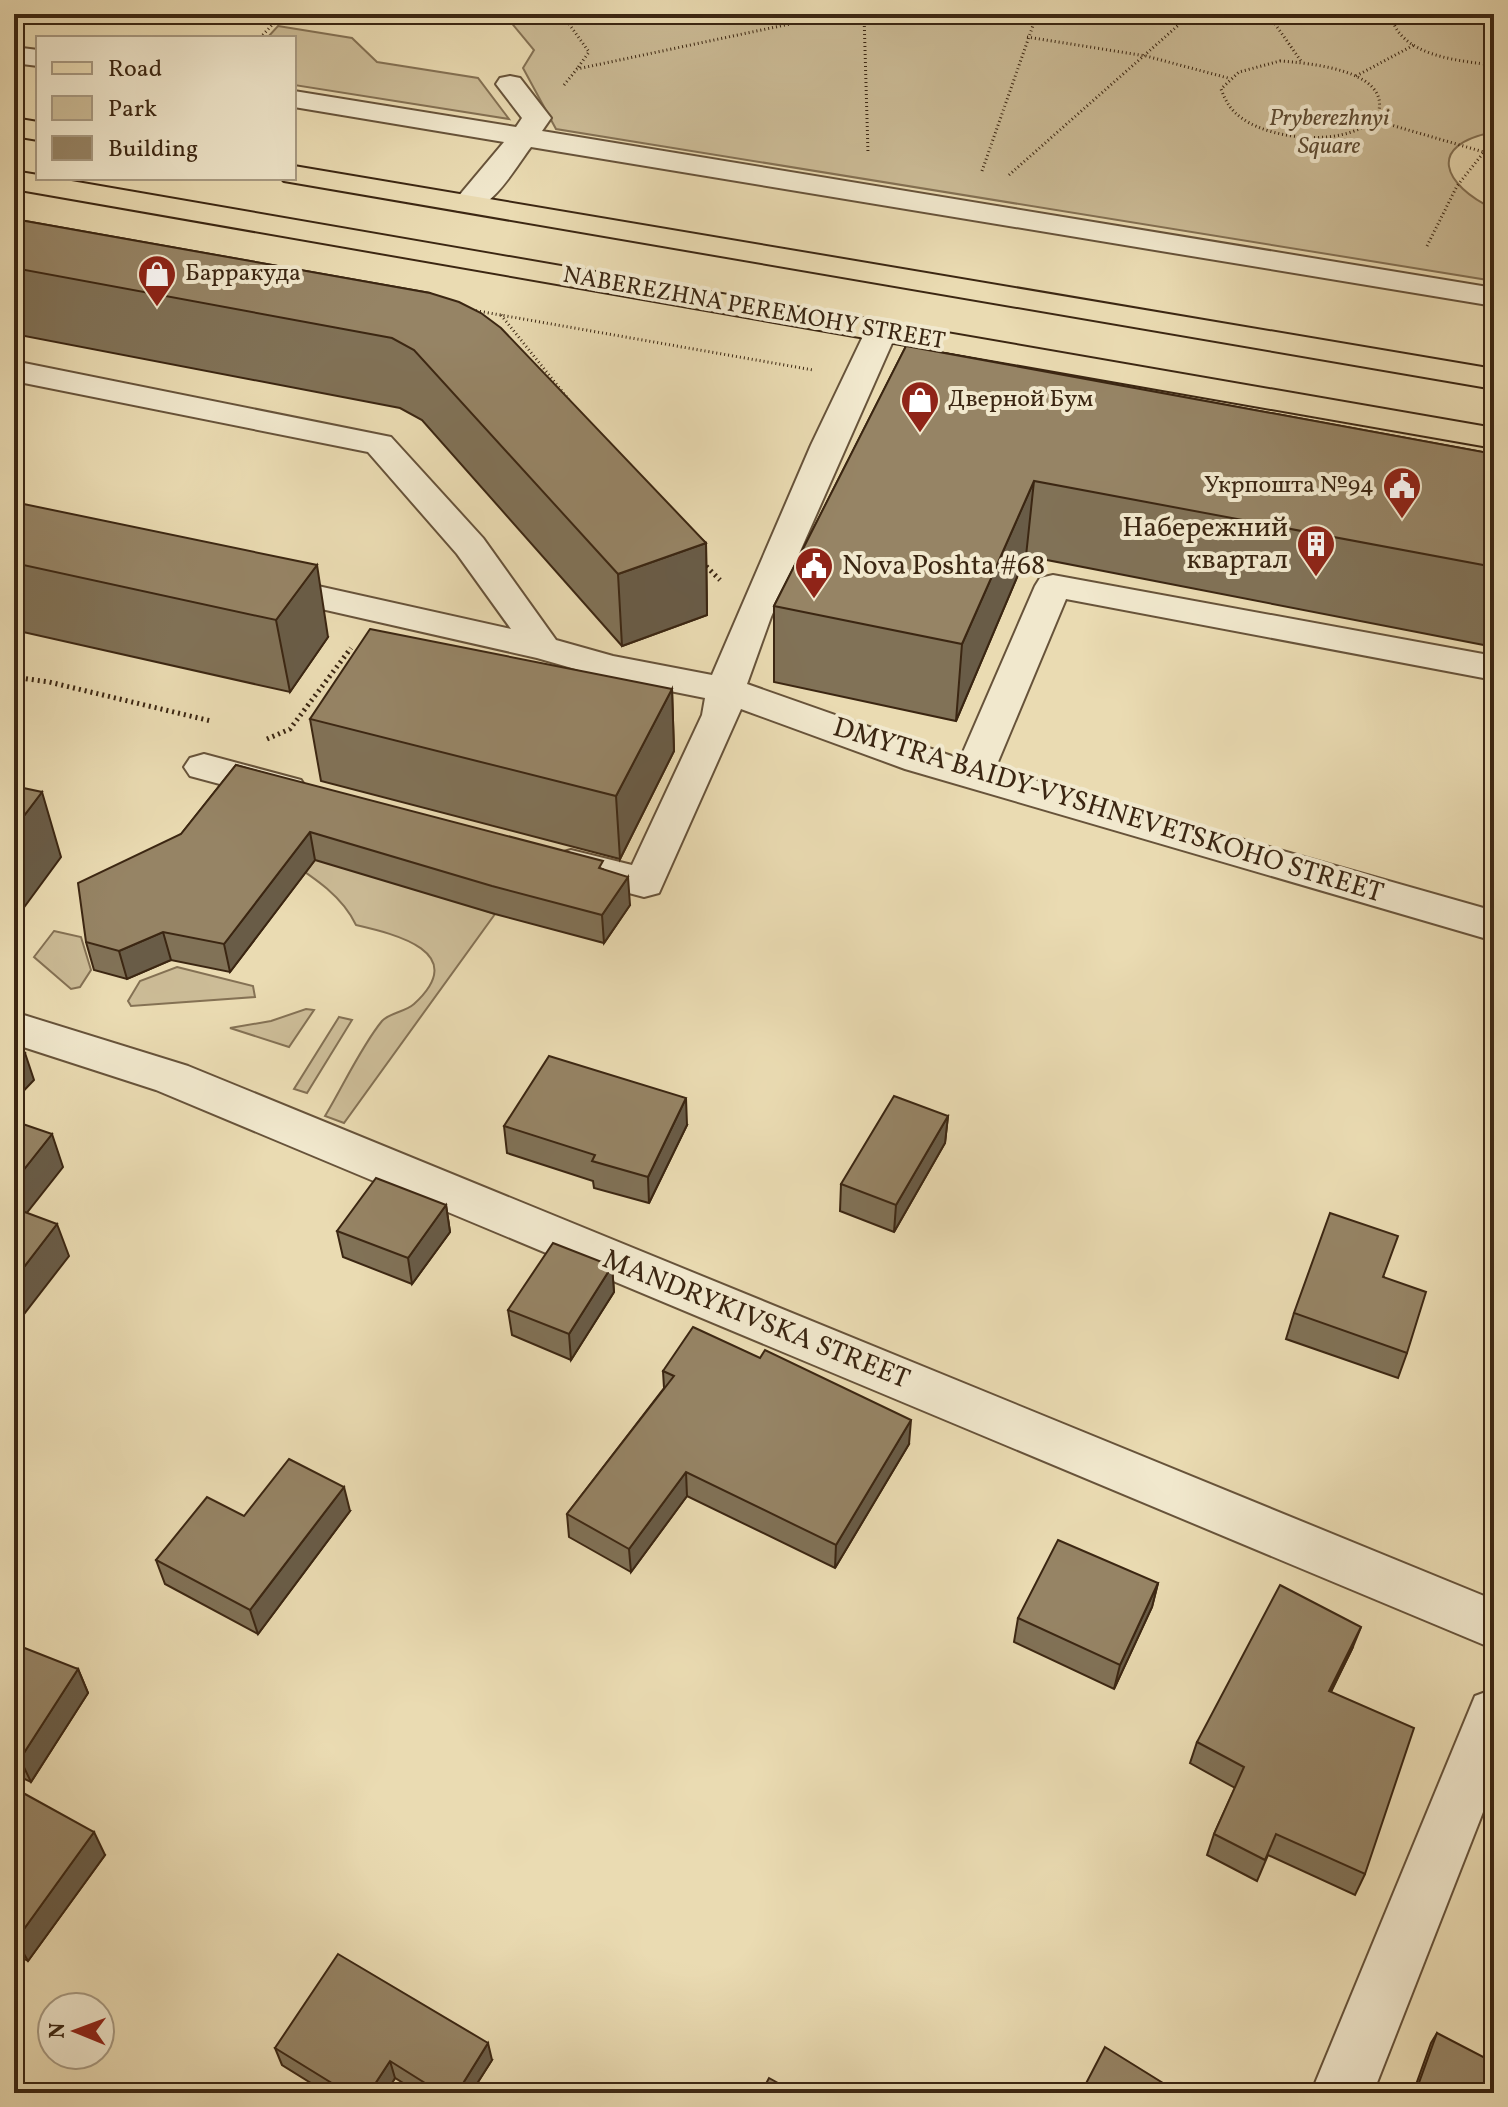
<svg xmlns="http://www.w3.org/2000/svg" width="1508" height="2107" viewBox="0 0 1508 2107" font-family="Vollkorn,serif">
	<rect width="100%" height="100%" fill="#eadbb2"/>
	<filter id="stains"><feTurbulence type="fractalNoise" baseFrequency=".0025" numOctaves="4"/><feColorMatrix values="0 0 0 0 .2 0 0 0 0 .09 0 0 0 0 .02 0 0 0 .5 -.17"/></filter>
	<radialGradient id="worn" r=".72"><stop offset=".6" stop-color="#630" stop-opacity="0"/><stop offset="1" stop-color="#630" stop-opacity=".3"/></radialGradient>
	<!-- green -->
	<g fill="#ccbc97" stroke="#847154" stroke-width="2">
		<path d="M504,14H1494V132C1425,145 1443,185 1494,209V281L556,129L523,68L534,50Z"/>
		<polygon points="278,26 352,38 377,62 478,78 509,119 294,85 294,38 267,38"/>
		<path d="M240,825L495,914L344,1123L325,1116C342,1088 362,1045 382,1021C389,1013 405,1012 414,1004C471,952 395,934 356,925C334,879 278,861 240,825Z"/>
		<polygon points="54,931 81,937 91,970 80,987 71,989 34,957"/>
		<polygon points="177,967 253,986 255,997 131,1006 128,1001 140,981"/>
		<polygon points="306,1009 314,1010 289,1047 230,1028 271,1021"/>
		<polygon points="339,1017 352,1020 307,1093 294,1089"/>
	</g>
	<g fill="none" stroke-linecap="round" stroke-linejoin="round">
		<!-- minor casing -->
		<g stroke="#67533a" stroke-width="4">
			<g id="minor">
				<polygon points="14,47 38,50 38,66 14,63"/>
				<path d="M510,76L520,78L551,118L542,131L1494,288V306L531,147C514,169 489,218 456,210L452,204L504,142L294,107V91L516,127L522,118L496,84L500,78Z"/>
				<polygon points="881,322 892,325 897,332 771,617 747,684 960,759 1035,586 1040,578 1053,575 1494,656 1494,680 1066,599 995,769 1494,911 1494,941 905,769 741,709 659,893 644,897 557,874 551,864 557,854 571,850 632,865 702,715 705,698 610,679 537,658 251,593 246,585 251,577 264,574 511,629 457,554 368,452 14,381 14,361 391,437 483,538 556,640 613,656 712,675 811,445 865,332 870,325"/>
				<polygon points="204,754 301,780 307,789 301,798 287,802 190,776 184,767 190,758"/>
				<polygon points="14,1012 188,1066 1494,1600 1494,1649 156,1090 14,1044"/>
				<polygon points="1494,1689 1494,1784 1373,2093 1311,2093 1475,1696"/>
			</g>
		</g>
		<!-- major casing -->
		<g stroke="#3b2612" stroke-width="4">
			<g id="major">
				<polygon points="14,118 38,122 38,140 14,136"/>
				<polygon points="294,166 1494,369 1494,389 284,181 281,178 294,178"/>
				<polygon points="14,171 38,175 38,178 54,178 1494,428 1494,448 14,189"/>
			</g>
		</g>
		<!-- path-far1 -->
		<g stroke="#3b2612" stroke-width="3" stroke-dasharray="1 3" stroke-linecap="butt">
			<polyline points="562,14 589,52 577,69"/>
			<polyline points="864,14 868,153"/>
			<polyline points="1268,14 1301,61"/>
			<path d="M1391,14C1398,56 1459,61 1494,65"/>
			<polyline points="1027,37 1146,56 1228,78"/>
			<polyline points="260,38 272,25 294,14"/>
			<path d="M1280,61C1308,63 1392,70 1378,114C1353,148 1274,141 1243,119C1231,111 1226,102 1221,89L1239,72Z"/>
			<polyline points="1356,76 1414,45"/>
			<polyline points="564,85 577,69 837,14"/>
			<polyline points="1374,120 1494,155"/>
			<polyline points="982,171 1037,14"/>
			<polyline points="1009,175 1191,14"/>
			<polyline points="1427,246 1457,186 1484,152"/>
			<polyline points="472,310 813,370"/>
			<polyline points="501,315 569,400"/>
		</g>
		<!-- path -->
		<g stroke="#3b2612" stroke-width="5" stroke-dasharray="2 4" stroke-linecap="butt">
			<polyline points="702,562 720,580"/>
			<polyline points="14,677 49,682 211,721"/>
			<polyline points="267,739 290,729 351,648"/>
		</g>
		<!-- minor -->
		<use href="#minor" fill="#f1e8cd" fill-rule="evenodd"/>
		<!-- major -->
		<use href="#major" fill="#eadbb2" fill-rule="evenodd"/>
	</g>
	<!-- wall -->
	<g fill="#817257" stroke="#3b2612" stroke-width="2">
		<polygon points="14,219 430,293 706,543 707,615 622,646 422,420 400,408 14,334"/>
		<polygon points="906,346 1494,454 1494,647 1026,556 956,721 774,682 774,606"/>
		<polygon points="14,502 328,637 290,692 14,630"/>
		<polygon points="672,689 674,751 620,859 321,781 310,719"/>
		<polygon points="236,765 603,869 630,905 604,943 495,914 315,860 230,972 171,960 127,979 94,970 86,942 181,834"/>
		<polygon points="948,1116 945,1143 894,1232 840,1211 841,1184"/>
		<polygon points="687,1125 649,1203 594,1188 593,1181 507,1153 504,1126"/>
		<polygon points="446,1205 450,1232 412,1284 343,1257 337,1231"/>
		<polygon points="612,1266 614,1292 571,1360 512,1335 508,1310"/>
		<polygon points="1384,1277 1407,1353 1398,1378 1286,1339 1294,1313"/>
		<polygon points="1494,1286 1494,1312 1487,1309"/>
		<polygon points="663,1371 909,1444 835,1568 687,1496 631,1572 569,1537 567,1514 664,1388"/>
		<polygon points="350,1511 258,1634 165,1584 156,1560 244,1516"/>
		<polygon points="1158,1583 1152,1607 1114,1689 1014,1642 1018,1618"/>
		<polygon points="1352,1649 1331,1692 1365,1874 1355,1895 1268,1855 1257,1881 1207,1855 1214,1834 1235,1788 1190,1763 1197,1742"/>
		<polygon points="14,1659 78,1669 88,1693 31,1782 14,1774"/>
		<polygon points="14,1807 105,1855 28,1961 14,1953"/>
		<polygon points="1437,2033 1484,2093 1413,2093 1431,2043"/>
		<polygon points="275,2048 492,2060 471,2093 419,2093 395,2078 386,2093 327,2093 282,2065"/>
	</g>
	<!-- shaded-wall -->
	<g fill="#695c47" stroke="#3b2612" stroke-width="2">
		<polygon points="1034,481 1026,556 956,721 962,644"/>
		<polygon points="706,543 707,615 622,646 618,574"/>
		<polygon points="317,565 328,637 290,692 276,620"/>
		<polygon points="672,689 674,751 620,859 616,796"/>
		<polygon points="42,792 61,857 14,921 14,829"/>
		<polygon points="310,832 315,860 230,972 224,944"/>
		<polygon points="628,877 630,905 604,943 602,915"/>
		<polygon points="163,932 171,960 127,979 119,951"/>
		<polygon points="25,1053 34,1080 14,1101 14,1064"/>
		<polygon points="686,1098 687,1125 649,1203 648,1177"/>
		<polygon points="948,1116 945,1143 894,1232 896,1205"/>
		<polygon points="52,1134 63,1167 14,1229 14,1182"/>
		<polygon points="446,1205 450,1232 412,1284 408,1258"/>
		<polygon points="57,1224 69,1256 14,1327 14,1280"/>
		<polygon points="612,1266 614,1292 571,1360 569,1334"/>
		<polygon points="911,1420 909,1444 835,1568 836,1545"/>
		<polygon points="686,1472 687,1496 631,1572 629,1549"/>
		<polygon points="344,1487 350,1511 258,1634 250,1610"/>
		<polygon points="1158,1583 1152,1607 1114,1689 1120,1665"/>
		<polygon points="1361,1627 1352,1649 1320,1713 1329,1691"/>
		<polygon points="78,1669 88,1693 31,1782 20,1759"/>
		<polygon points="94,1832 105,1855 28,1961 16,1940"/>
		<polygon points="488,2043 492,2060 471,2093 457,2093"/>
		<polygon points="390,2061 395,2078 386,2093 369,2093"/>
	</g>
	<!-- building -->
	<g fill="#968465" stroke="#3b2612" stroke-width="2">
		<polygon points="14,219 430,293 459,302 481,313 501,328 706,543 618,574 414,350 392,338 14,268"/>
		<polygon points="906,346 1494,454 1494,567 1034,481 962,644 774,606"/>
		<polygon points="14,502 317,565 276,620 14,563"/>
		<polygon points="370,629 672,689 616,796 310,719"/>
		<polygon points="236,765 603,861 599,868 628,877 602,915 492,886 310,832 224,944 163,932 119,951 86,942 78,883 181,834"/>
		<polygon points="14,786 42,792 14,829"/>
		<polygon points="14,1048 25,1053 14,1064"/>
		<polygon points="549,1056 686,1098 648,1177 592,1161 595,1155 504,1126"/>
		<polygon points="894,1096 948,1116 896,1205 841,1184"/>
		<polygon points="14,1121 52,1134 14,1182"/>
		<polygon points="376,1178 446,1205 408,1258 337,1231"/>
		<polygon points="14,1208 57,1224 14,1280"/>
		<polygon points="1330,1213 1398,1236 1383,1277 1426,1292 1407,1353 1294,1313"/>
		<polygon points="553,1243 612,1266 569,1334 508,1310"/>
		<polygon points="693,1327 760,1358 765,1350 911,1420 836,1545 686,1472 629,1549 567,1514 674,1376 663,1371"/>
		<polygon points="289,1459 344,1487 250,1610 156,1560 207,1497 244,1516"/>
		<polygon points="1058,1540 1158,1583 1120,1665 1018,1618"/>
		<polygon points="1280,1585 1361,1627 1329,1691 1414,1728 1365,1874 1276,1834 1265,1860 1214,1834 1244,1767 1197,1742"/>
		<polygon points="22,1647 78,1669 20,1759 14,1756 14,1659"/>
		<polygon points="25,1794 94,1832 16,1940 14,1939 14,1807"/>
		<polygon points="338,1954 488,2043 457,2093 441,2093 390,2061 369,2093 348,2093 275,2048"/>
		<polygon points="1437,2033 1493,2062 1484,2093 1420,2093 1416,2091"/>
		<polygon points="1105,2047 1179,2093 1081,2093"/>
		<polygon points="769,2078 796,2093 761,2093"/>
	</g>
	<!-- icons -->
	<defs>
		<g id="shop-pin" transform="scale(2)"><path d="M0 17L-7.5 6A9.5 9.5 0 1 1 7.5 6Z" fill="#8f2418" stroke="#f1e8cd"/><path d="M-5-2.5h2.3a2.7 3.5 0 0 1 5.4 0H5L5.5 6h-11ZM-1.5-2.5h3a1.5 2.3 0 0 0-3 0Z" fill="#fff"/></g>
		<g id="civic-pin" transform="scale(2)"><path d="M0 17L-7.5 6A9.5 9.5 0 1 1 7.5 6Z" fill="#8f2418" stroke="#f1e8cd"/><path d="M-.6-6.5H3V-4.5H.6V-3L4-1V1h2V6H-6V1h2V-1L-.6-3ZM-1.2 2.5V6h2.4V2.5Z" fill="#fff"/></g>
		<g id="building-pin" transform="scale(2)"><path d="M0 17L-7.5 6A9.5 9.5 0 1 1 7.5 6Z" fill="#8f2418" stroke="#f1e8cd"/><path d="M-4-6H4V6H1V3H-1V6H-4ZM-2.5-4.3h1.7v1.8h-1.7ZM.8-4.3h1.7v1.8H.8ZM-2.5-1h1.7V.8h-1.7ZM.8-1h1.7V.8H.8Z" fill="#fff"/></g>
	</defs>
	<g fill-rule="evenodd">
		<use href="#shop-pin" x="157" y="274"/>
		<use href="#shop-pin" x="920" y="400"/>
		<use href="#civic-pin" x="1402" y="486"/>
		<use href="#building-pin" x="1316" y="544"/>
		<use href="#civic-pin" x="814" y="566"/>
	</g>
	<g text-anchor="middle" dominant-baseline="central" stroke-width="8" stroke-linejoin="round" paint-order="stroke">
		<!-- far-park labels -->
		<g font-size="24" font-style="italic" fill="#5f4c33" stroke="#f1e8cd">
			<text x="1329" y="119">Pryberezhnyi<tspan x="1329" dy="28">Square</tspan></text>
		</g>
		<!-- far-poi labels -->
		<g font-size="24" fill="#3b2612" stroke="#f1e8cd" text-anchor="start">
			<text x="185" y="274">Барракуда</text>
			<text x="948" y="400">Дверной Бум</text>
			<text x="1374" y="486" text-anchor="end">Укрпошта №94</text>
		</g>
		<!-- far-street labels -->
		<g font-size="24" fill="#3b2612" stroke="#f1e8cd">
			<text transform="translate(754 309) rotate(10)">NABEREZHNA PEREMOHY STREET</text>
		</g>
		<!-- poi labels -->
		<g font-size="28" fill="#3b2612" stroke="#f1e8cd" text-anchor="end">
			<text x="1288" y="528">Набережний<tspan x="1288" dy="32">квартал</tspan></text>
			<text x="842" y="566" text-anchor="start">Nova Poshta #68</text>
		</g>
		<!-- street labels -->
		<g font-size="28" fill="#3b2612" stroke="#f1e8cd">
			<text transform="translate(1108 811) rotate(17)">DMYTRA BAIDY-VYSHNEVETSKOHO STREET</text>
			<text transform="translate(756 1320) rotate(22)">MANDRYKIVSKA STREET</text>
		</g>
	</g>
	<!-- margin -->
	<rect width="1508" height="2107" fill="none" stroke="#eadbb2" stroke-width="48"/>
	<rect x="16" y="16" width="1476" height="2075" fill="none" stroke="#3b2612" stroke-width="4"/>
	<rect x="24" y="24" width="1460" height="2059" fill="none" stroke="#3b2612" stroke-width="2"/>
	<!-- legend -->
	<rect x="36" y="36" width="260" height="144" fill="#f1e8cd" stroke="#a89a82" stroke-width="2"/>
	<rect x="52" y="62" width="40" height="12" fill="#eadbb2" stroke="#a89a82" stroke-width="2"/>
	<text x="108" y="76" font-size="24" fill="#3b2612">Road</text>
	<rect x="52" y="96" width="40" height="24" fill="#ccbc97" stroke="#a89a82" stroke-width="2"/>
	<text x="108" y="116" font-size="24" fill="#3b2612">Park</text>
	<rect x="52" y="136" width="40" height="24" fill="#968465" stroke="#a89a82" stroke-width="2"/>
	<text x="108" y="156" font-size="24" fill="#3b2612">Building</text>
	<!-- north arrow -->
	<g transform="translate(76 2031) rotate(271)"><circle r="38" fill="#f1e8cd" stroke="#a89a82" stroke-width="2"/>
	<path d="M0-6L14 30L0 20L-14 30Z" fill="#8f2418"/>
	<text y="-12" font-size="22" font-weight="bold" text-anchor="middle" fill="#3b2612">N</text>
	</g>
	<rect width="100%" height="100%" filter="url(#stains)"/>
	<rect width="100%" height="100%" fill="url(#worn)"/>
</svg>
